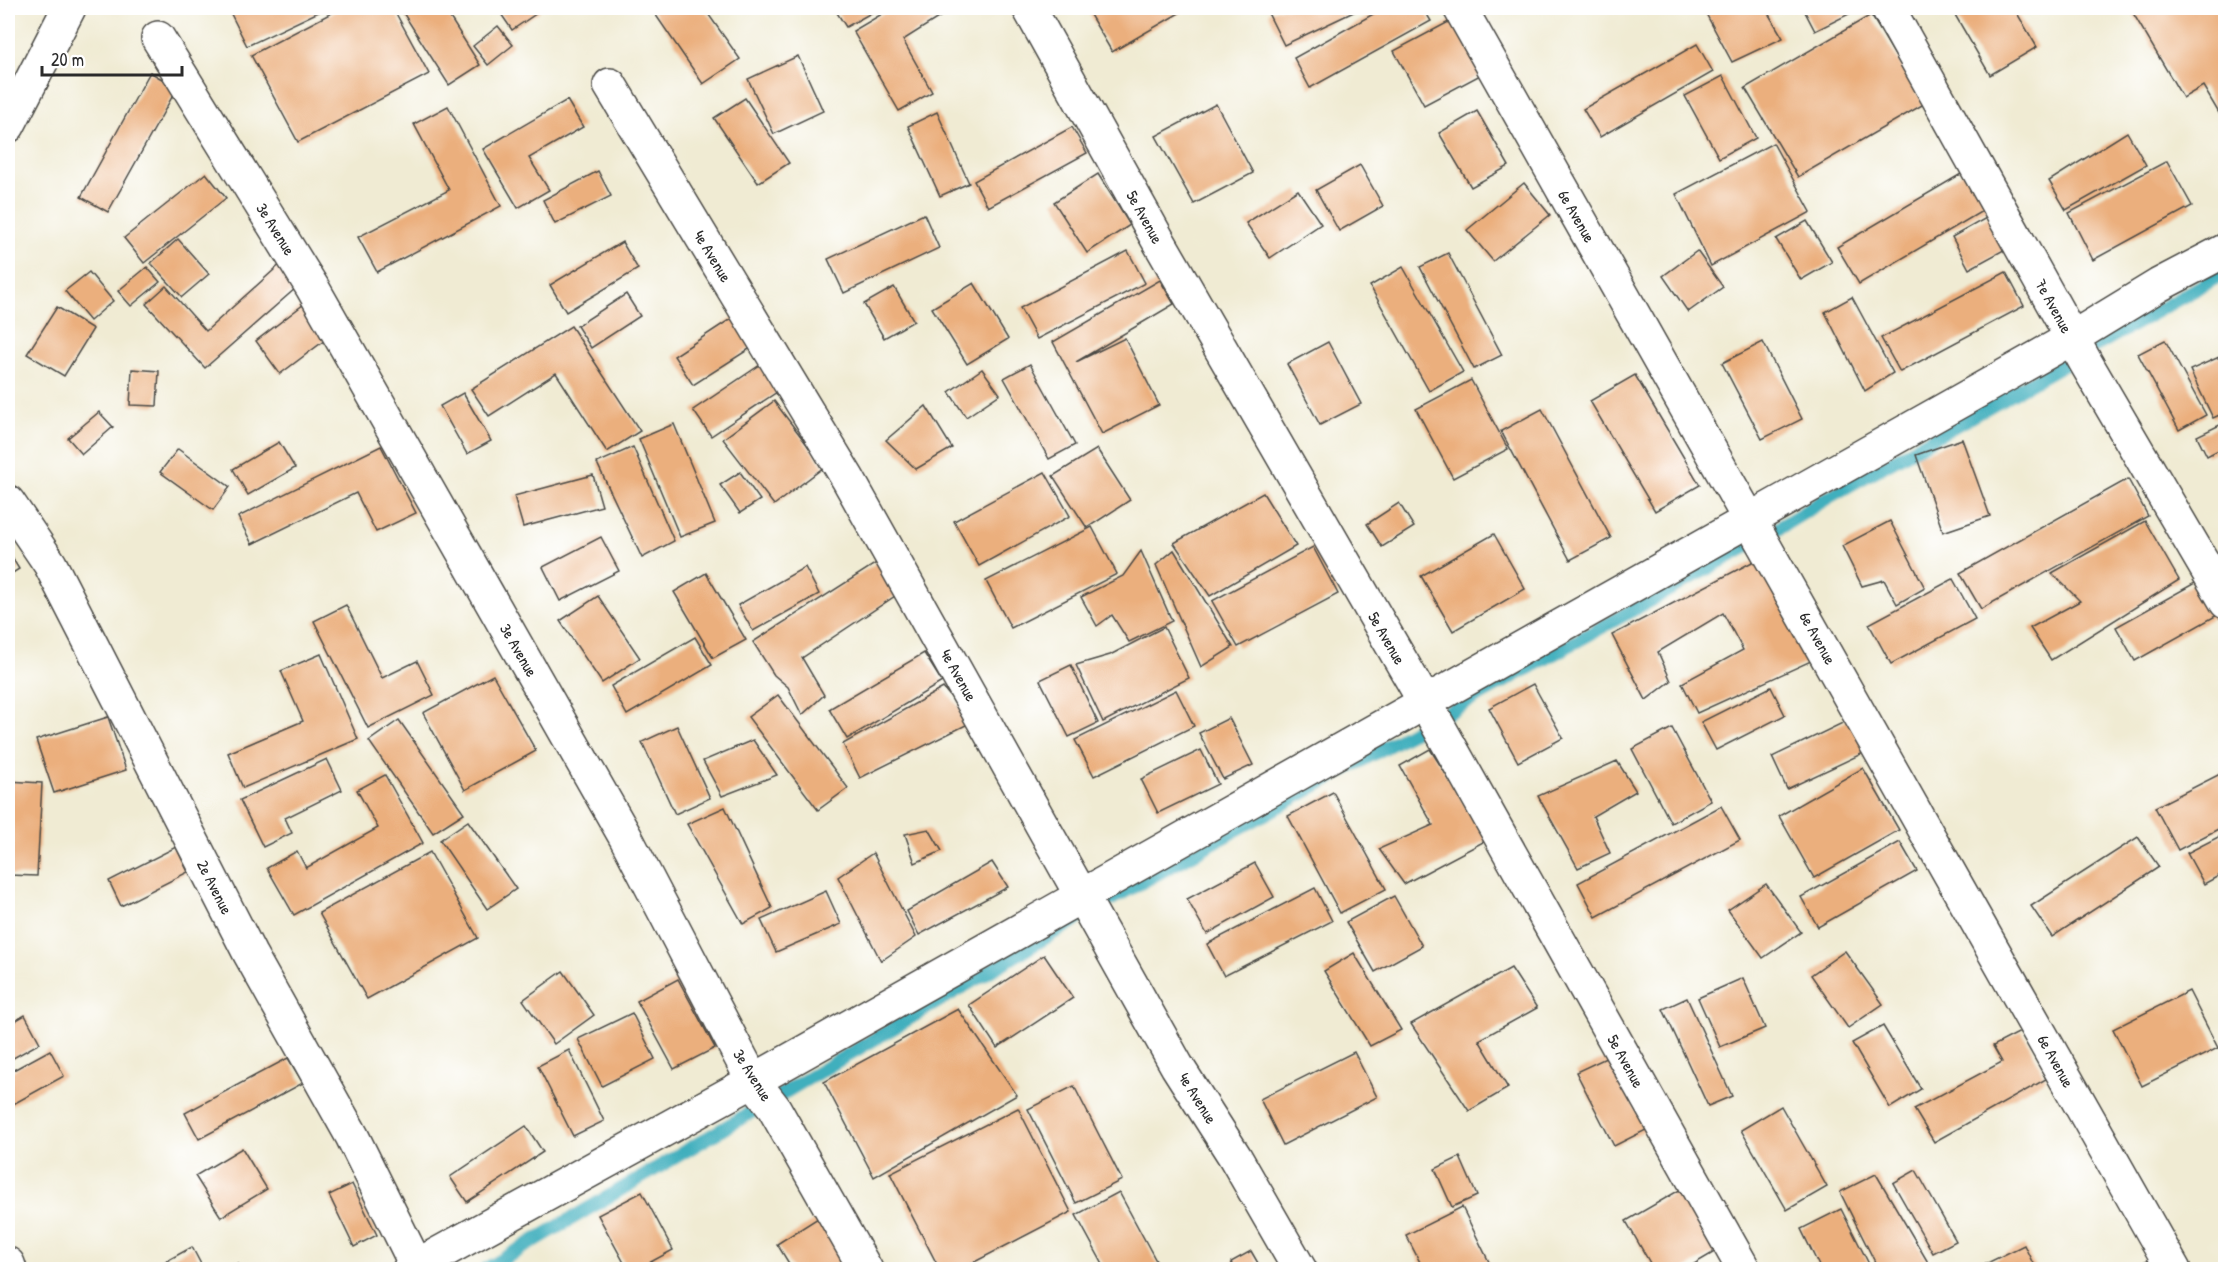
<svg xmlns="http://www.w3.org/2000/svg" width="2233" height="1277" viewBox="0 0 2233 1277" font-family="'Patrick Hand',sans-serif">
	<rect width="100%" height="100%" fill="#fff"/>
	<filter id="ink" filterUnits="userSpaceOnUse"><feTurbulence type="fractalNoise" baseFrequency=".0167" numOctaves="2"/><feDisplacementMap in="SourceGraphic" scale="12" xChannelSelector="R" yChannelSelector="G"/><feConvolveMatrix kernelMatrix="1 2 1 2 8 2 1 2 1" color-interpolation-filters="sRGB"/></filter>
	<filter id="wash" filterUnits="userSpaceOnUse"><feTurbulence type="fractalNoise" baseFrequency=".008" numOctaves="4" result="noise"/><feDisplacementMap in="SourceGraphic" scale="24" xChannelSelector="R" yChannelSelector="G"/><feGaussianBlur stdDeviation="1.35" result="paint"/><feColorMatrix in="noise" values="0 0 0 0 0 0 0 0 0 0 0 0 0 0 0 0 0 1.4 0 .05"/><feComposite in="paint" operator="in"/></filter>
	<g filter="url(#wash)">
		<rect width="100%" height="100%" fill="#f0ebd3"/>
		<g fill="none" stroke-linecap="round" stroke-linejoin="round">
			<!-- stream -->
			<polyline stroke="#41afbd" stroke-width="14" points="485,1270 1097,907 1766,536 1827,498 2226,272"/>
		</g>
		<g id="blocks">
			<!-- building -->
			<g fill="#ebaf7d">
				<polygon points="228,8 327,8 247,46"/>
				<polygon points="341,8 393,8 429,74 298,142 251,55"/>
				<polygon points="400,8 444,8 480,65 449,85"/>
				<polygon points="497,8 538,8 540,11 512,30"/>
				<polygon points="651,8 704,8 740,59 703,84"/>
				<polygon points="834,8 880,8 846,27"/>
				<polygon points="892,8 954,8 903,40 932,92 899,111 853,31"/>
				<polygon points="1086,8 1188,8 1112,52"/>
				<polygon points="1279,8 1362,8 1284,45 1268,13"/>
				<polygon points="1384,8 1423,8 1431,21 1310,88 1294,58"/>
				<polygon points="1703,8 1765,8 1783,38 1732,62"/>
				<polygon points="1803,8 1851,8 1853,12 1815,31"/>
				<polygon points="1951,8 2014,8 2037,47 1990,75"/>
				<polygon points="2130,8 2226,8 2226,125 2203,86 2183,98"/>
				<polygon points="1871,15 1924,104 1798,177 1745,88"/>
				<polygon points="1456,18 1486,72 1424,105 1394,51"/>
				<polygon points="498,26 513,45 488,65 473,46"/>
				<polygon points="1697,44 1713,72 1600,137 1583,109"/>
				<polygon points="798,56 823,111 774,134 748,79"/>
				<polygon points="150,72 177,88 108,212 81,197"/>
				<polygon points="1723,76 1756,138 1719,158 1685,96"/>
				<polygon points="745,98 789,163 758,183 714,118"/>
				<polygon points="567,100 583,127 529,158 549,190 518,208 483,149"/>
				<polygon points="1216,104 1253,173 1194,204 1156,136"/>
				<polygon points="448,106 501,206 377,272 358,237 449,190 414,124"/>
				<polygon points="1477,111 1509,166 1471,187 1439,133"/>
				<polygon points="937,112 969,183 940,196 908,126"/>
				<polygon points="1072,127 1087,153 988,207 974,181"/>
				<polygon points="2127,132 2146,165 2066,210 2049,181"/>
				<polygon points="1773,143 1811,212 1711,266 1676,194"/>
				<polygon points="2167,161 2192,206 2093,260 2069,213"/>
				<polygon points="1360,165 1383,206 1339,231 1316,190"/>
				<polygon points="598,171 611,196 555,224 543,200"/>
				<polygon points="1966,171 1989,207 1859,284 1837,247"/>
				<polygon points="206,173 226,198 144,263 124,238"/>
				<polygon points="1098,174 1130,225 1087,253 1054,202"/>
				<polygon points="1524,183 1550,215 1493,261 1467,230"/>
				<polygon points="1298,190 1321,224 1270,258 1246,223"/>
				<polygon points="1995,213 2013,245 1969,269 1952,237"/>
				<polygon points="924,214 939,248 844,293 828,259"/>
				<polygon points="1807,221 1832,262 1801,280 1776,239"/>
				<polygon points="178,239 209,274 182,297 151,263"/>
				<polygon points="622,242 638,269 566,312 550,285"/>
				<polygon points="1128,251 1145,283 1037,339 1020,308"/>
				<polygon points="1697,251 1723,287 1688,312 1663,276"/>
				<polygon points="1448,253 1502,355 1474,369 1420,267"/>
				<polygon points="285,260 304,281 205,368 146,304 166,286 206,331"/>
				<polygon points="147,267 160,282 131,306 118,291"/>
				<polygon points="1403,267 1463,372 1429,391 1370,286"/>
				<polygon points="89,272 113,301 90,321 65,291"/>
				<polygon points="2006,272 2024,306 1900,372 1881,338"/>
				<polygon points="1160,280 1174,304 1076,362 1125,338 1159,405 1102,434 1053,342"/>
				<polygon points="974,283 1008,339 967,364 932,308"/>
				<polygon points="894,287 914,321 884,338 864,304"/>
				<polygon points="626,294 640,316 591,348 577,326"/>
				<polygon points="1852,297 1893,373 1865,391 1825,312"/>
				<polygon points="308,301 333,334 280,374 256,341"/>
				<polygon points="57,307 93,329 64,376 27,354"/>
				<polygon points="738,314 757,344 693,385 674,356"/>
				<polygon points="571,326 640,431 607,452 556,373 489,416 471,389"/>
				<polygon points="2165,340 2206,415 2179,430 2138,354"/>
				<polygon points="1328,342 1361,404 1320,425 1287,364"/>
				<polygon points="1763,342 1802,419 1762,439 1722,363"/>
				<polygon points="2226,354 2226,412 2213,418 2190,370"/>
				<polygon points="1030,364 1075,445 1049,459 1004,378"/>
				<polygon points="760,365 777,392 711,436 693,410"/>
				<polygon points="132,369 159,371 157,406 130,405"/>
				<polygon points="982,369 1000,394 966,417 949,392"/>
				<polygon points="1635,375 1700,485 1655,511 1590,401"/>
				<polygon points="1471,380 1508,449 1453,478 1416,409"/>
				<polygon points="463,393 491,441 467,454 440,406"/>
				<polygon points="774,401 824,467 774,505 723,439"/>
				<polygon points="926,406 952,448 916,469 886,440"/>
				<polygon points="1542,409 1611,538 1570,560 1501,431"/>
				<polygon points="99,412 113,427 82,454 68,438"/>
				<polygon points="2226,422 2226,446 2207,456 2197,436"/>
				<polygon points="674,424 715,523 680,537 639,439"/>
				<polygon points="1962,439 1990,516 1943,532 1916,455"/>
				<polygon points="279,442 295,468 248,495 233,469"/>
				<polygon points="381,446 416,513 376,532 356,493 252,544 238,517"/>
				<polygon points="633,447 674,541 642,558 597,463"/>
				<polygon points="178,449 230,487 213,510 160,472"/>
				<polygon points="1097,449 1130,500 1087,528 1053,476"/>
				<polygon points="740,472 760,500 740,513 720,485"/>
				<polygon points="1045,472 1070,516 979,566 954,521"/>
				<polygon points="593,475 602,506 523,527 514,496"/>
				<polygon points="2128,479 2148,516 1981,609 1960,573"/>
				<polygon points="1263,493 1296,546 1210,596 1174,543"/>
				<polygon points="1399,503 1414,527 1382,547 1367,524"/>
				<polygon points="1890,521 1925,588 1897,604 1884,580 1862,586 1842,546"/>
				<polygon points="2145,521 2179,580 2051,660 2030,628 2080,601 2052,573"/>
				<polygon points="1092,527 1117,574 1011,628 986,581"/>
				<polygon points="1494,534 1525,589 1453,631 1421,576"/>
				<polygon points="601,537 619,571 560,601 543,567"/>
				<polygon points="1313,547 1338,594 1238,647 1212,601"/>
				<polygon points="1174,550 1233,647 1201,667 1156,565"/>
				<polygon points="8,551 19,569 8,576"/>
				<polygon points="1141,551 1172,621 1129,642 1112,615 1097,626 1081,597 1123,576"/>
				<polygon points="1758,559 1822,656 1697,713 1682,683 1743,650 1723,613 1658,652 1671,681 1646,700 1612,635"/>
				<polygon points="881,560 901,592 802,658 824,695 802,715 788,687 774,675 753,642"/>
				<polygon points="805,567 819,594 753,631 738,605"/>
				<polygon points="706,573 746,640 713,658 674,592"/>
				<polygon points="1953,579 1975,619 1891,664 1869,624"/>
				<polygon points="2202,579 2221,613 2135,661 2116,627"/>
				<polygon points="598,596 640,658 602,683 560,621"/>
				<polygon points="346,605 382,678 417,661 434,695 368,728 314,621"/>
				<polygon points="1164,627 1189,678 1103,722 1076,665 1110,655"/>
				<polygon points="695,637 712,665 627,715 611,686"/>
				<polygon points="924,653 942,682 847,739 829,709"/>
				<polygon points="321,654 358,739 243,788 228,753 303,721 281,671"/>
				<polygon points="1071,665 1098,723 1069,737 1040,680"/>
				<polygon points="493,675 536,751 465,790 423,713"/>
				<polygon points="1533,684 1563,738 1518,762 1489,708"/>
				<polygon points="1771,687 1785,715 1716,750 1701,722"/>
				<polygon points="943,688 972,722 860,778 843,744"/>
				<polygon points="1176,690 1194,726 1094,776 1075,740"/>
				<polygon points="778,695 848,788 818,810 748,717"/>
				<polygon points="1859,715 1874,748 1787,789 1772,757"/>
				<polygon points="108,717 126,770 54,793 36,740"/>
				<polygon points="1229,718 1253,765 1223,779 1199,733"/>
				<polygon points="399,720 464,813 433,833 369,741"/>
				<polygon points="677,726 710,798 675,814 642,742"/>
				<polygon points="1672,728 1711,801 1671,823 1632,749"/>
				<polygon points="753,740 777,775 722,796 703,761"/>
				<polygon points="1430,749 1487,840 1404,884 1379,849 1433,825 1400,766"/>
				<polygon points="1201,750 1218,784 1158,813 1141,779"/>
				<polygon points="327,759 342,790 285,818 292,833 263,847 240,800"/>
				<polygon points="1617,761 1636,791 1593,816 1610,853 1578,868 1538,796"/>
				<polygon points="1863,768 1899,830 1814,878 1779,816"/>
				<polygon points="2226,771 2226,825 2178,850 2155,807"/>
				<polygon points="385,775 423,843 294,915 267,868 297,851 306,868 378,828 357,790"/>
				<polygon points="8,781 42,783 37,876 8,875"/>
				<polygon points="1333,792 1386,889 1340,913 1288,816"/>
				<polygon points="1721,806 1740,840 1596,917 1578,883"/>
				<polygon points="725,807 772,908 743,924 687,824"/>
				<polygon points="468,821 516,889 487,909 440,840"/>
				<polygon points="929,829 942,851 915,863 905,834"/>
				<polygon points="2226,833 2226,872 2204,884 2187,853"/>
				<polygon points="2138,837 2159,867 2052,937 2031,906"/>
				<polygon points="1900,842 1917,871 1818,927 1801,897"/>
				<polygon points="176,847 188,872 121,906 109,881"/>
				<polygon points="430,852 478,938 367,999 319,913"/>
				<polygon points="873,853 916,937 881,961 838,877"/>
				<polygon points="992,862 1008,887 919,935 907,911"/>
				<polygon points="1255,863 1274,897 1207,934 1187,899"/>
				<polygon points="1766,884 1801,932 1763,958 1728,910"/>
				<polygon points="1315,888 1332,921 1224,976 1207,944"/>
				<polygon points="826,891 841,924 776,952 761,920"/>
				<polygon points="1394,896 1422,946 1375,972 1346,922"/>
				<polygon points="1845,951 1883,1004 1848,1028 1811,975"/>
				<polygon points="1354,953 1401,1030 1370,1046 1324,971"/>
				<polygon points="1044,955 1073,998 997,1048 969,1005"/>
				<polygon points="1511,968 1537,1008 1479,1040 1508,1088 1469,1111 1411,1024"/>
				<polygon points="563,971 594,1015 554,1044 523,1000"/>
				<polygon points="1743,978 1765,1028 1720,1047 1698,998"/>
				<polygon points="678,979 715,1048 674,1069 637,1001"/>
				<polygon points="2189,991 2218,1048 2142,1086 2113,1029"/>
				<polygon points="1687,998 1732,1096 1708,1106 1663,1009"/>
				<polygon points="958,1009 1017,1095 874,1177 824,1082"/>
				<polygon points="632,1013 655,1059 602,1086 578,1039"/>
				<polygon points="25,1015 40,1043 8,1061 8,1025"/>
				<polygon points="1883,1026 1921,1089 1890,1108 1852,1043"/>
				<polygon points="2022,1031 2046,1079 1934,1142 1914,1109 2002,1062 1993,1046"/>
				<polygon points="50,1050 64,1076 8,1107 8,1073"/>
				<polygon points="569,1050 604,1121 573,1136 538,1066"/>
				<polygon points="1354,1052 1377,1097 1283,1145 1260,1099"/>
				<polygon points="1608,1057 1646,1130 1614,1146 1576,1072"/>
				<polygon points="288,1058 303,1083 199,1139 185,1113"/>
				<polygon points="1074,1086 1122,1180 1076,1203 1028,1109"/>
				<polygon points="1781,1106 1827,1187 1787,1210 1741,1130"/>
				<polygon points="1018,1108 1071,1212 959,1270 940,1270 890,1173"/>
				<polygon points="526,1126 543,1152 467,1202 450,1177"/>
				<polygon points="242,1148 267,1189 221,1217 195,1176"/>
				<polygon points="1460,1157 1477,1196 1452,1207 1435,1169"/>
				<polygon points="1916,1170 1956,1241 1933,1253 1893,1183"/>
				<polygon points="1876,1174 1929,1264 1920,1270 1879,1270 1840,1192"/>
				<polygon points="352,1184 377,1235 354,1247 329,1195"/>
				<polygon points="1683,1188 1718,1250 1684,1270 1654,1270 1626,1221"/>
				<polygon points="642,1192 673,1250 636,1270 628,1270 598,1215"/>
				<polygon points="1119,1192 1161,1270 1106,1270 1076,1215"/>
				<polygon points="1462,1207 1490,1264 1478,1270 1424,1270 1406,1235"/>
				<polygon points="1841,1209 1872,1270 1821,1270 1801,1229"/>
				<polygon points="818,1218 851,1270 793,1270 777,1244"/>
				<polygon points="2024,1245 2036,1270 1985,1270 1983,1265"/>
				<polygon points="192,1247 204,1270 150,1270"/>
				<polygon points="1251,1251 1262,1270 1235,1270 1231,1262"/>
				<polygon points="2152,1258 2155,1270 2126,1270"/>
				<polygon points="238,1263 241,1270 223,1270"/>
			</g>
		</g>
	</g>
	<g filter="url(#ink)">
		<use href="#blocks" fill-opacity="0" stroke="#494844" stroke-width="1.5"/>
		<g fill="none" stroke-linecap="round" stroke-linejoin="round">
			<!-- minor casing -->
			<g stroke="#494844" stroke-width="36">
				<g id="minor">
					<polyline points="1029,8 1158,240 1430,711 1744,1270"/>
					<polyline points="1460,8 2174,1270"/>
					<polyline points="1888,8 2086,363 2226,602"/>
					<polyline points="158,38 312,287 626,838 753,1081 774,1108 866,1270"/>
					<polyline points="610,85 848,479 1177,1066 1235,1157 1300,1270"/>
					<polyline points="8,502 50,564 250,954 352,1136 416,1265 425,1270"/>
					<polyline points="8,1264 10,1270"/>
					<polyline points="409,1270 753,1081 2072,338 2159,285 2226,250"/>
				</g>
			</g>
			<!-- major casing -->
			<g stroke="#494844" stroke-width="36">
				<polyline id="major" points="8,126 69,8"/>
			</g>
			<!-- minor -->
			<use href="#minor" stroke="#fff" stroke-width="33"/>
			<!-- major -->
			<use href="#major" stroke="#fff" stroke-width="33"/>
		</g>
	</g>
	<g text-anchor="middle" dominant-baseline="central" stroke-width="5" stroke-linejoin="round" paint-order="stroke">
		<!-- street labels -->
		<g font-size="16" fill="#2b2b2b" stroke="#fff">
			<text transform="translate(1577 216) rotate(60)">6e Avenue</text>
			<text transform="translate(1145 217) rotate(61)">5e Avenue</text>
			<text transform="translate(276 229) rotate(58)">3e Avenue</text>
			<text transform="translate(713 256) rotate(59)">4e Avenue</text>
			<text transform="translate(2054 306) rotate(61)">7e Avenue</text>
			<text transform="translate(1387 638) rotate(60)">5e Avenue</text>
			<text transform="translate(1818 638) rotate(61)">6e Avenue</text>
			<text transform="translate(519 650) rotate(60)">3e Avenue</text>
			<text transform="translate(959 675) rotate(61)">4e Avenue</text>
			<text transform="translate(215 887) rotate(63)">2e Avenue</text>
			<text transform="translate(1626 1061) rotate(61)">5e Avenue</text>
			<text transform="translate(2056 1061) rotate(61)">6e Avenue</text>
			<text transform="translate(753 1075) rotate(58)">3e Avenue</text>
			<text transform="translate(1198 1098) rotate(58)">4e Avenue</text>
		</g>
	</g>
	<!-- margin -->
	<rect width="2233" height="1277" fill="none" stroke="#fff" stroke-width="30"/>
	<!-- scale -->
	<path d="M42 66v9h140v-9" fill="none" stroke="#2b2b2b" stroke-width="3"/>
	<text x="51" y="66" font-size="18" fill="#2b2b2b" stroke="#ffffff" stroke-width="4.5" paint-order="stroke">20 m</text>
</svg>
